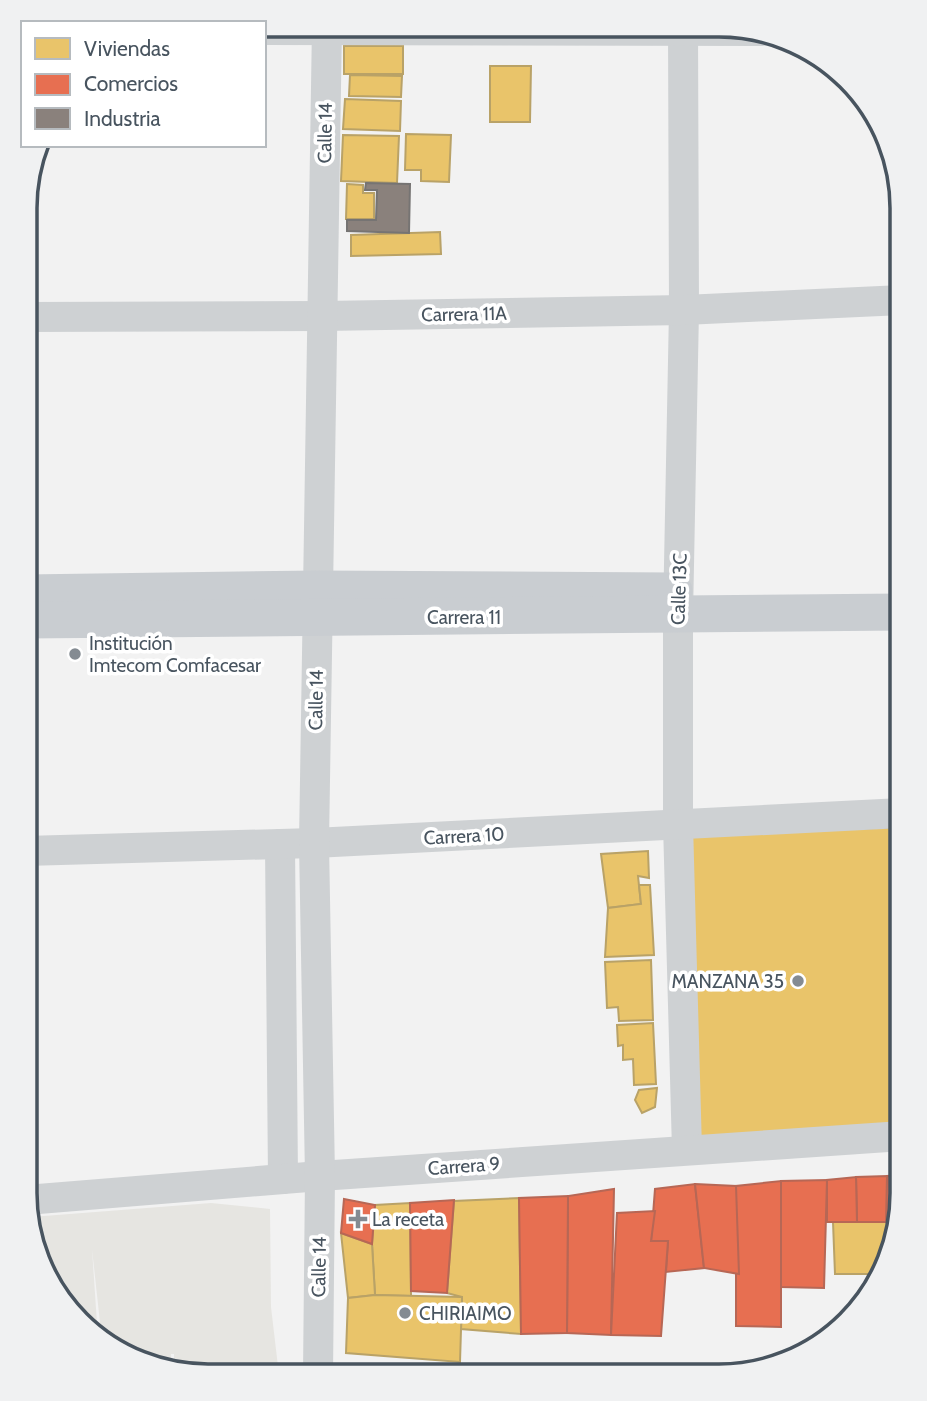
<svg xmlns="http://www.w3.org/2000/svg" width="927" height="1401" viewBox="0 0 927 1401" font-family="Cabin,sans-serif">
	<rect width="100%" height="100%" fill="#f2f2f2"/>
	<!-- commercial -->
	<polygon fill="#e6e5e1" points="211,1203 270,1209 271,1307 279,1375 184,1375 174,1371 174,1354 171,1354 172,1370 102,1341 92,1249 98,1338 96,1338 39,1264 28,1209 30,1208 31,1217"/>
	<!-- homes -->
	<g fill="#e9c46a" stroke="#b9a267" stroke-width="2">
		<rect x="344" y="46" width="59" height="28"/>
		<polygon points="490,66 531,66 530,122 490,122"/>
		<polygon points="350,75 402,76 401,97 349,96"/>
		<polygon points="345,99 401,101 400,131 343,129"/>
		<polygon points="406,134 451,135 449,182 421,181 421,170 405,170"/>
		<polygon points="343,135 399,136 397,183 341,181"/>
		<polygon points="347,184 363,185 363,193 374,193 374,219 346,219"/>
		<polygon points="440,232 441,254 351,256 351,235"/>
		<polygon points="902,827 902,1127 697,1139 690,835"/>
		<polygon points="648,851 649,878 638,876 641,904 608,908 601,854"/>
		<polygon points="639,885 650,885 654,955 605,957 608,908 641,904"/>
		<polygon points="651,960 653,1020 619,1021 618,1007 607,1008 605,962"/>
		<polygon points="653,1023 656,1084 634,1085 633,1059 623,1060 623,1045 618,1046 617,1025"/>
		<polygon points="657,1088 655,1107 642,1113 635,1100 639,1090"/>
		<polygon points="519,1198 521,1334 461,1329 462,1297 447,1293 454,1201"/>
		<polygon points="410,1203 411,1296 375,1295 372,1244 375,1205"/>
		<polygon points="833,1222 896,1222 877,1274 835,1274"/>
		<polygon points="341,1233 372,1244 375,1295 348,1298"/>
		<polygon points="375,1295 462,1297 460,1362 346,1353 348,1298"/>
	</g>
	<!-- shops -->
	<g fill="#e76f51" stroke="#b76755" stroke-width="2">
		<polygon points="902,1175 902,1206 896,1222 886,1222 887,1176"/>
		<polygon points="887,1176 886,1222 857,1222 856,1177"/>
		<polygon points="856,1177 857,1222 827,1222 827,1180"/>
		<polygon points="827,1180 824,1288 781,1287 781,1181"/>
		<polygon points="781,1181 781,1327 736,1326 736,1186"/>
		<polygon points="695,1184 704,1268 666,1272 668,1241 651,1241 655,1189"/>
		<polygon points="695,1184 736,1186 739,1274 704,1268"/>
		<polygon points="614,1189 611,1335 567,1333 568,1196"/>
		<polygon points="568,1196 567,1333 521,1334 519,1198"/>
		<polygon points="344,1199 375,1205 372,1244 341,1233"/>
		<polygon points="454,1200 447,1293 411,1291 410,1203"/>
		<polygon points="655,1211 651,1241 668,1241 661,1336 611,1335 617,1213"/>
	</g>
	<!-- industry -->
	<polygon fill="#8a817c" stroke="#767473" stroke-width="2" points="366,183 410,184 409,233 347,231 347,220 376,220 377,190 365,190"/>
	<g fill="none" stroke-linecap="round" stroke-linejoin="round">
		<!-- minor -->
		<g stroke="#ced1d3" stroke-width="30">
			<polyline points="683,27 684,310 678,616 678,824 687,1150"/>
			<polyline points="264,30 762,31"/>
			<polyline points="26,317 323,316 684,310 902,300"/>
			<polyline points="280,844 283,1179"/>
			<polyline points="25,851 314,843 902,813"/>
			<polyline points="26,1200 320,1176 902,1136"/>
			<polyline points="318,1375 320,1176 314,843 327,25"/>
		</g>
		<!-- major -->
		<g stroke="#c9cdd1" stroke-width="37">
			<polyline points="25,593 317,589 674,591"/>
			<polyline points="25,620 902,612"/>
		</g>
	</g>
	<!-- markers -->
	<g fill="#848b92" stroke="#fff" stroke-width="2.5">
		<circle cx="75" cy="654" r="7"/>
		<circle cx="798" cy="981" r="7"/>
		<path d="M354.5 1208.5h7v7h7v7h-7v7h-7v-7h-7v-7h7z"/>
		<circle cx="405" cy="1313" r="7"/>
	</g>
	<g text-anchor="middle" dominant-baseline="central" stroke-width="7" stroke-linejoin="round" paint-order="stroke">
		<!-- street labels -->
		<g font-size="19" fill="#48545f" stroke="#fff">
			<text transform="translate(325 133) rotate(-89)">Calle 14</text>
			<text transform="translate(464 314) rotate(-1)">Carrera 11A</text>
			<text transform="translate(679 589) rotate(-88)">Calle 13C</text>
			<text x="464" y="617">Carrera 11</text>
			<text transform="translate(316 700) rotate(-89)">Calle 14</text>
			<text transform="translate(464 836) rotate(-3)">Carrera 10</text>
			<text transform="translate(464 1166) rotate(-4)">Carrera 9</text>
			<text transform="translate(319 1267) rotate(-89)">Calle 14</text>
		</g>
		<!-- poi labels -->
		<g font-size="19" fill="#48545f" stroke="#fff" text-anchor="start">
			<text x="89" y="643">Institución<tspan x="89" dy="22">Imtecom Comfacesar</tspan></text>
			<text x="784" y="981" text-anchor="end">MANZANA 35</text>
			<text x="372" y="1219">La receta</text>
			<text x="419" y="1313">CHIRIAIMO</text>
		</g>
	</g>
	<!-- crop -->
	<path d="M0 0H927V1401H0ZM208 37H719A171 171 0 0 1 890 208V1193A171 171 0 0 1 719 1364H208A171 171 0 0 1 37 1193V208A171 171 0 0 1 208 37Z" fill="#f0f1f2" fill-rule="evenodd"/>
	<path fill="none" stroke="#48545f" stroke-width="3.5" d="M208 37H719A171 171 0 0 1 890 208V1193A171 171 0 0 1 719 1364H208A171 171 0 0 1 37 1193V208A171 171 0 0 1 208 37Z"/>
	<!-- legend -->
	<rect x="21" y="21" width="245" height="126" fill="#ffffff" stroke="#b6bbbf" stroke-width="2"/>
	<rect x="35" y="38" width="35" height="21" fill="#e9c46a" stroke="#b6bbbf" stroke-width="2"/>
	<text x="84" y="56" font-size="21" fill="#48545f">Viviendas</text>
	<rect x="35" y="74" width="35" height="21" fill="#e76f51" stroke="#b6bbbf" stroke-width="2"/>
	<text x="84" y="91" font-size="21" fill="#48545f">Comercios</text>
	<rect x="35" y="108" width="35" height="21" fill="#8a817c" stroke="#b6bbbf" stroke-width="2"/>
	<text x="84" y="126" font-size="21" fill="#48545f">Industria</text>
</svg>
